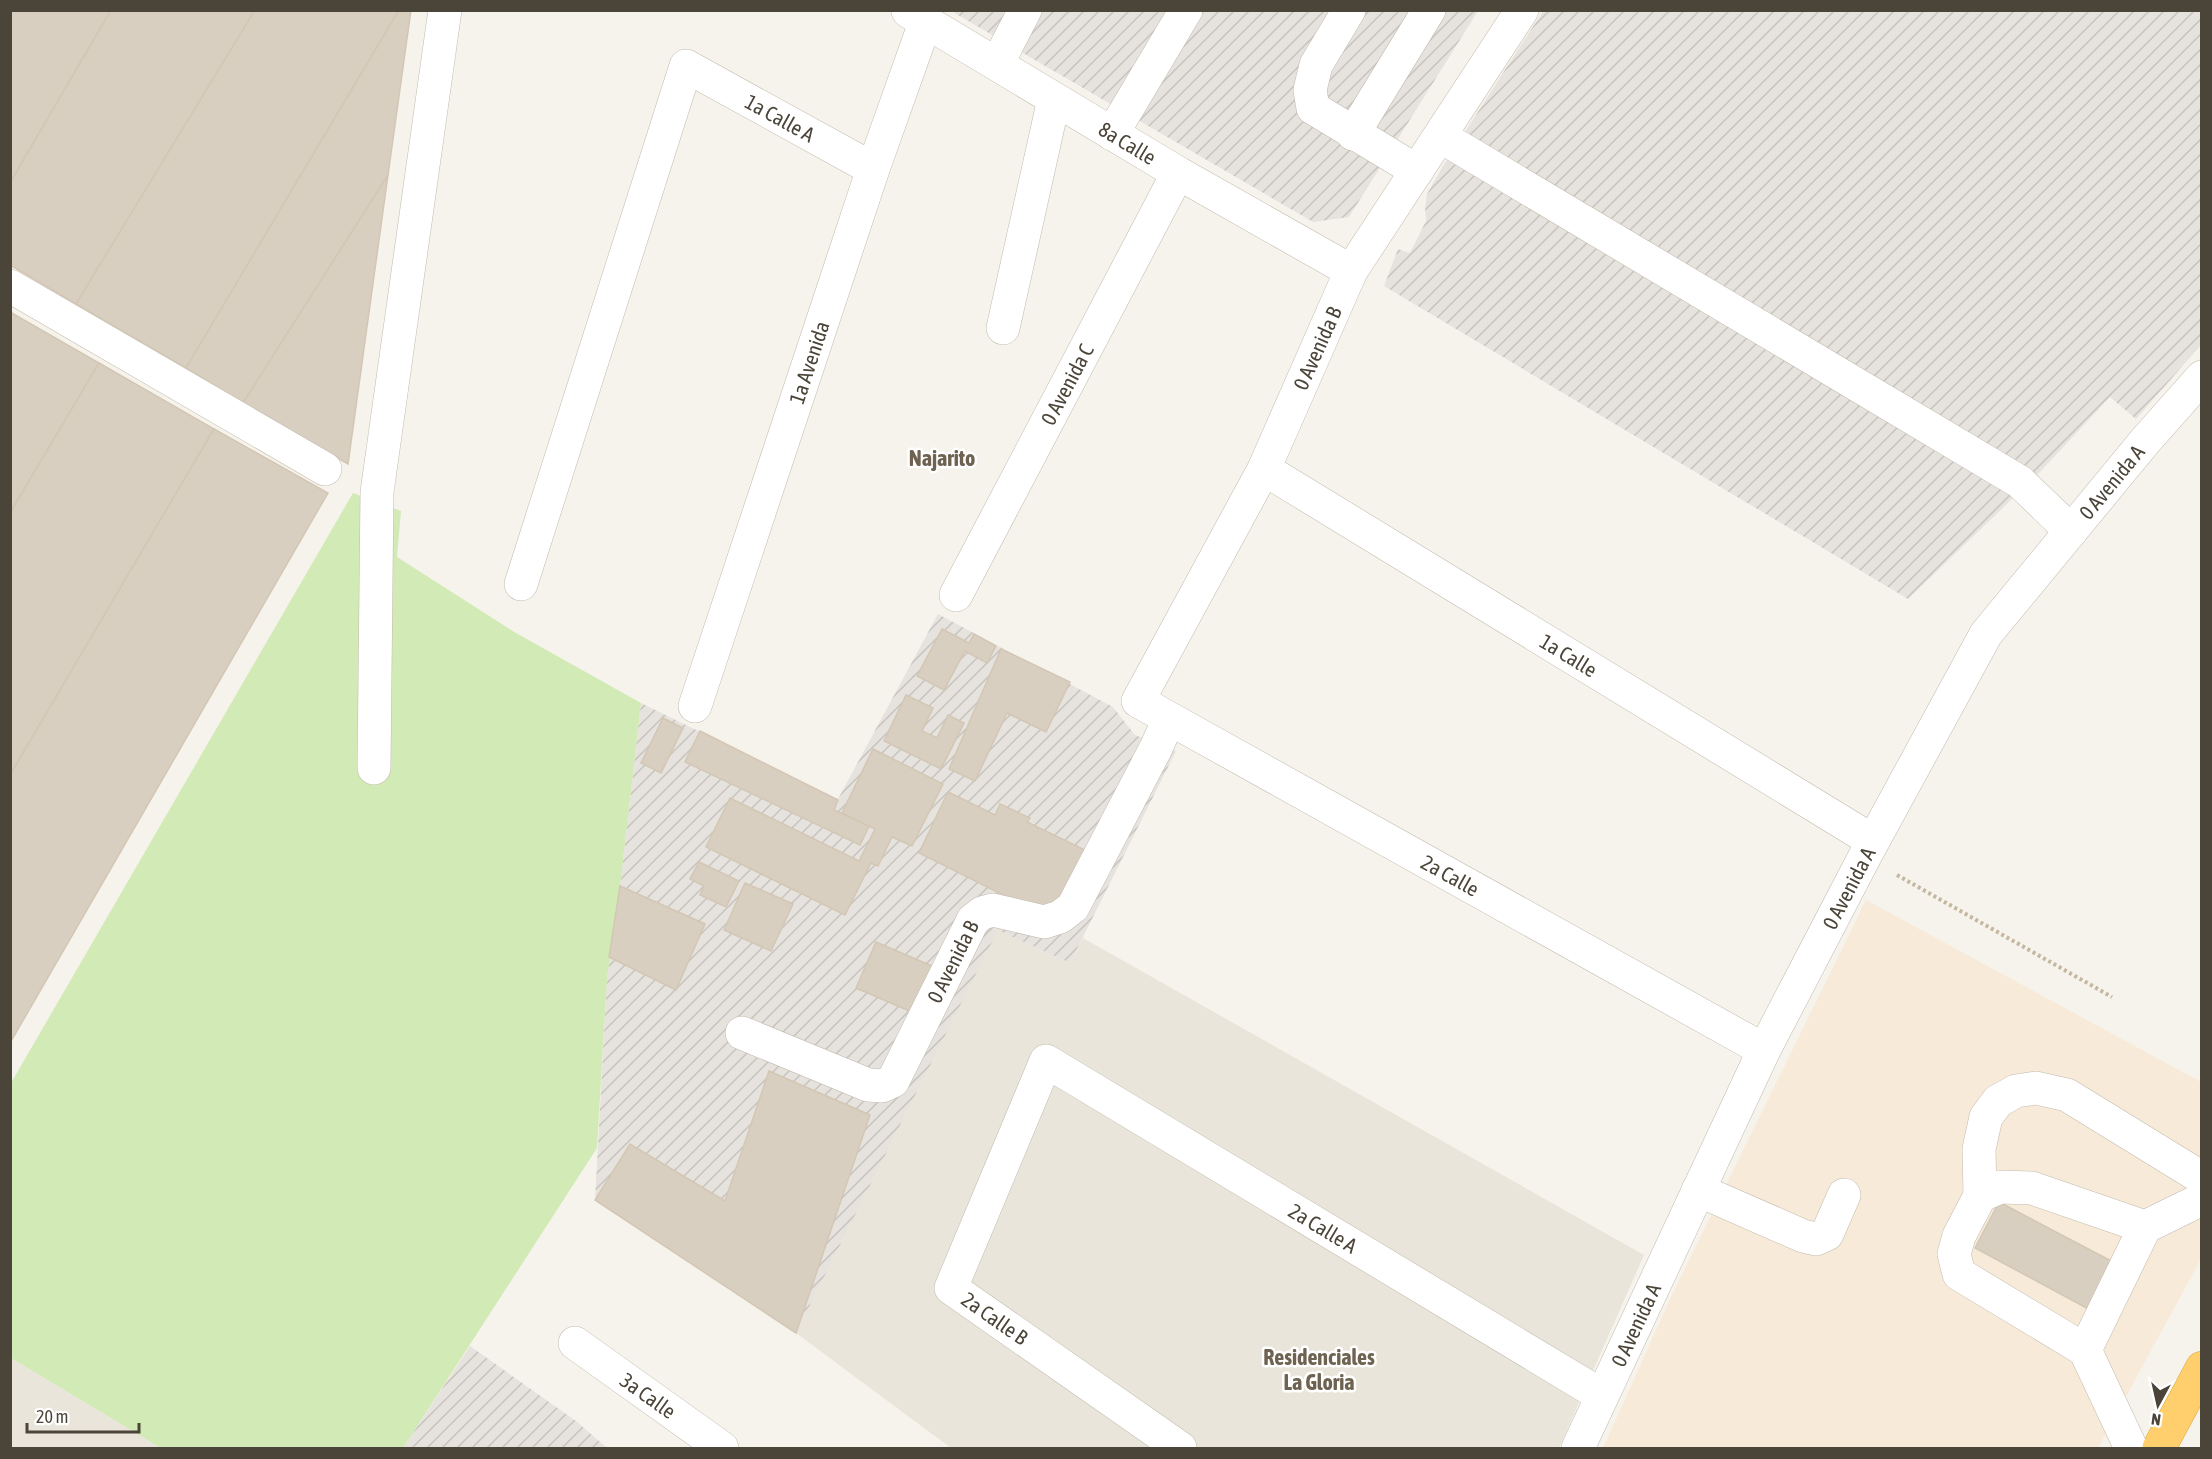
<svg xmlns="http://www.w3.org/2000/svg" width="2212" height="1459" viewBox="0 0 2212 1459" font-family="'Asap Condensed',sans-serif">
	<defs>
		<pattern id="industrial-furrows" width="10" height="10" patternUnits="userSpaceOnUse" patternTransform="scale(1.5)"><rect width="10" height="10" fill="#e6e2dd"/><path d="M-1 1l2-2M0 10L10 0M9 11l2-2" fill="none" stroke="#c7c3be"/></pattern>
	</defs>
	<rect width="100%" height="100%" fill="#f6f3ec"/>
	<!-- residential -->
	<g fill="#eae5da">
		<polygon points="998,929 1070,963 1083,938 1644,1255 1559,1448 951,1448 796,1333"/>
		<polygon points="11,1358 161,1448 11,1448"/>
	</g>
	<!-- commercial -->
	<polygon fill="#f7ead8" points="1866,900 2201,1082 2201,1259 2098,1448 1603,1448 1671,1297"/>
	<!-- industrial -->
	<g fill="url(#industrial-furrows)">
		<polygon points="951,11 1478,11 1349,217 1313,222"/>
		<polygon points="1543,11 2201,11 2201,345 2136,419 2110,397 2038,474 1908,599 1384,286 1398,249 1410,253 1426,221 1425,207 1427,194 1443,166"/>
		<polygon points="938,614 1113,707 1135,735 1176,751 1070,963 998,930 796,1333 595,1200 607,979 621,878 641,703 838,799"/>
		<polygon points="470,1346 576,1421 607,1448 403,1448"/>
	</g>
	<!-- garden -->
	<polygon fill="#d2eab5" points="353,493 401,511 397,557 516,633 641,703 621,878 607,979 597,1148 403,1448 161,1448 11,1358 11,1083"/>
	<!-- building -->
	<g fill="#d8cfc1" stroke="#d3c7b4" stroke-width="1.5">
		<polygon points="10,10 111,10 10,183"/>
		<polygon points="111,10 255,10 76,304 10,265 10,183"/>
		<polygon points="255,10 399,10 186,368 76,304"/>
		<polygon points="399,10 411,10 388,175 243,403 186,368"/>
		<polygon points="388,175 348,464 243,403"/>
		<polygon points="10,312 99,363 10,513"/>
		<polygon points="99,363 214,429 10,775 10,513"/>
		<polygon points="214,429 328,493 10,1043 10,775"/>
		<polygon points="942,629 969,643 974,634 996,646 987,663 965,651 944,690 917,676"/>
		<polygon points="1001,649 1070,682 1046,732 1007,713 975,781 949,769"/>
		<polygon points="906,695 933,708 922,731 937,738 948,715 964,723 941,769 884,741"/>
		<polygon points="663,718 683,728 661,773 641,763"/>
		<polygon points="700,731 838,800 834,810 869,826 860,845 685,762"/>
		<polygon points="873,749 943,784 912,846 892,837 878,866 871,863 845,915 706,847 730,798 859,861 875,829 842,813"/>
		<polygon points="948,792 995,815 1000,804 1030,818 1027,822 1087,851 1063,909 1037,912 919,853"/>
		<polygon points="699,862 739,881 726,907 700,895 704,886 690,879"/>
		<polygon points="745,883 793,904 771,951 724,930"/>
		<polygon points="620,886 705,924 676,990 609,957"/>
		<polygon points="876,942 941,970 921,1016 856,988"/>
		<polygon points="769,1071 870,1115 796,1333 595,1200 630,1144 725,1201"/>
		<polygon points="1999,1202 2119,1265 2094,1312 1975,1248"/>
	</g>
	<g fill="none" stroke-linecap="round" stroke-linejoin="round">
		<!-- minor casing -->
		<g stroke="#c2bbae" stroke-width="34">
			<g id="minor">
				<polyline points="1349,10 1316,65 1310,90 1313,108 1417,171"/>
				<path id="s1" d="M1522,10L1351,271L1264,469L1138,701L1764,1050"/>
				<path id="s2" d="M908,11L1178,173L1351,271"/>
				<polyline points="997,64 1025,10"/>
				<polyline points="1112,134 1186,10"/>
				<polyline points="1353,134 1429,10"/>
				<polyline points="1440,136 2020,482 2071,531"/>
				<polyline points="10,286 325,469"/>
				<polyline points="1003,328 1054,99"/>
				<path id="s3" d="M1264,469L1873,841"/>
				<path id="s4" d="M521,584L686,66L873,169"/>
				<path id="s5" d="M956,595L1178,173"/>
				<path id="s6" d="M695,706L873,169L925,23"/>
				<polyline points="374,768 377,492 445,10"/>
				<path id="s7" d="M742,1033L868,1085L882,1086L893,1081L973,920L982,913L993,910L1044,922L1060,917L1073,907L1156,748L1169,719"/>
				<polyline points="1698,1190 1803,1236 1816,1239 1827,1234 1844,1195"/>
				<polyline points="1980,1196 1979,1149 1986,1117 1998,1101 2016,1091 2036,1088 2067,1095 2202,1178"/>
				<path id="s8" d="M575,1343L722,1448"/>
				<polyline points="2085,1350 2145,1227 2202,1199"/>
				<path id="s9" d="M1180,1448L951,1288L1046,1061L1601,1395"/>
				<path id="s10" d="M1578,1448L1764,1050L1865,856L1986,634L2146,440L2202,377"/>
				<polyline points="2131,1448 2085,1350 1959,1274 1954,1254 1959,1236 1980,1196 2000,1187 2032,1188 2145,1227"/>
			</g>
		</g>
		<!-- highway casing -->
		<g stroke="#e0a43c" stroke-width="34">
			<polyline id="highway" points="2159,1448 2202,1368"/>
		</g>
		<!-- path -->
		<polyline stroke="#c4b79f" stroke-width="4" stroke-dasharray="3 3" stroke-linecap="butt" points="1897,875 2112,997"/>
		<!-- minor -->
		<use href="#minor" stroke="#fff" stroke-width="33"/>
		<!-- highway -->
		<use href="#highway" stroke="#ffcf6e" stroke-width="33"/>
	</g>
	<g text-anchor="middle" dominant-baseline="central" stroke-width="5" stroke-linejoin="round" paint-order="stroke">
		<!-- street labels -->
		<g font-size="21" fill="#4b4439" stroke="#fff">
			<text stroke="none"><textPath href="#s4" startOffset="651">1a Calle A</textPath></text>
			<text stroke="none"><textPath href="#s2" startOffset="256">8a Calle</textPath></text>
			<text transform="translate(1317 348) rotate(-66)">0 Avenida B</text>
			<text stroke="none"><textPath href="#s6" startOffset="362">1a Avenida</textPath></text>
			<text stroke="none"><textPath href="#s5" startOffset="238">0 Avenida C</textPath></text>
			<text stroke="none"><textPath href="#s10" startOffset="1108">0 Avenida A</textPath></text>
			<text stroke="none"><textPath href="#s3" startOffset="357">1a Calle</textPath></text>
			<text stroke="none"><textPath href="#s1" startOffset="1150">2a Calle</textPath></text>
			<text stroke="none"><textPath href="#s10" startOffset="622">0 Avenida A</textPath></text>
			<text stroke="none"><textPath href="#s7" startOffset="296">0 Avenida B</textPath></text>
			<text stroke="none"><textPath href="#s9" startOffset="849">2a Calle A</textPath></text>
			<text transform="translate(995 1318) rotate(35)">2a Calle B</text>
			<text stroke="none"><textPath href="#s10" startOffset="136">0 Avenida A</textPath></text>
			<text stroke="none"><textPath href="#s8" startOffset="90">3a Calle</textPath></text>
		</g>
		<!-- neighbourhood labels -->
		<g font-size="22" font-weight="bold" fill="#6e6250" stroke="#fff">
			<text x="942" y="458">Najarito</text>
			<text x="1319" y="1357">Residenciales<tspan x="1319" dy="25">La Gloria</tspan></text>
		</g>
	</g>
	<!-- border -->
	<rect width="2212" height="1459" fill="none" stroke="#4b4439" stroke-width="24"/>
	<!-- north arrow -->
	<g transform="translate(2158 1405) rotate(188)" stroke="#ffffff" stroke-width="4.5" paint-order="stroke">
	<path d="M0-4.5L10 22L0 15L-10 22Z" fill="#4b4439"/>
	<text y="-9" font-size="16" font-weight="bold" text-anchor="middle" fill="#4b4439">N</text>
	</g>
	<!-- scale -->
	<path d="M27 1423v9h112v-9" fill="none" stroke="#4b4439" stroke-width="3"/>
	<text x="36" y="1423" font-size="18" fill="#4b4439" stroke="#ffffff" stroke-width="4.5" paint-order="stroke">20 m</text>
</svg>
